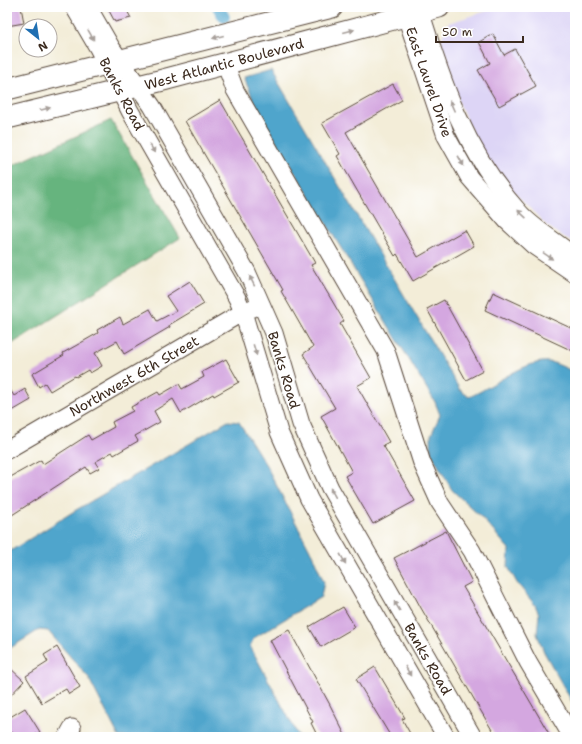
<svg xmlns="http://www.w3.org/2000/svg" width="582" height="744" viewBox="0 0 582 744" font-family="'Shantell Sans',sans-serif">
	<rect width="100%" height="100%" fill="#fff"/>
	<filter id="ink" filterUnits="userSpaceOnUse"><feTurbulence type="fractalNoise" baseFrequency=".025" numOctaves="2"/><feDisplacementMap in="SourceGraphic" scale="8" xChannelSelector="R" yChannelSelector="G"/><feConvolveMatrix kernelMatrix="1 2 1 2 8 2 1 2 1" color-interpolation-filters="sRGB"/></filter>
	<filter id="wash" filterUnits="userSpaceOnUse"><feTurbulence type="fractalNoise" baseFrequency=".012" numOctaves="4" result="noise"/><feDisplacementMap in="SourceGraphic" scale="16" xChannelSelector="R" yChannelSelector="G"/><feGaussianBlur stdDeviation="0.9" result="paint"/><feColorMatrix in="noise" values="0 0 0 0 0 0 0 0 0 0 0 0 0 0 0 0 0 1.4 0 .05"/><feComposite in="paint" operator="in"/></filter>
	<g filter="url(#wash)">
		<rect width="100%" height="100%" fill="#f3edd8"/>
		<!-- built -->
		<polygon fill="#ddd5f6" points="500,7 575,7 575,244 547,226 501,178 476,142 457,98 440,42 448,23"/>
		<!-- forest -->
		<polygon fill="#66b47e" stroke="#506f4e" points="111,120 180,238 7,347 7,168"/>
		<!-- water -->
		<g fill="#50a5cc" stroke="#466875">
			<path d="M271,70L460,390L469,397C491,388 526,359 549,362C557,363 567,369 575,372V707L544,652L537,634L539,614L535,605L517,583L508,567L509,549L482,518L452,490L431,453V435L440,415L435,402L261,117L244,78Z"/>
			<polygon points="228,421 239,422 266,465 312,554 324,582 321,597 254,638 250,646 299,737 119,737 88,677 48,631 39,630 7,650 7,553 76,510"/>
		</g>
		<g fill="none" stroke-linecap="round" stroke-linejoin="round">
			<!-- canal -->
			<polyline stroke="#50a5cc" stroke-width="12" points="218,7 224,17"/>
		</g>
		<g id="blocks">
			<!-- building -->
			<g fill="#d4a7e0">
				<polygon points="7,7 21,7 24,23 7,26"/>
				<polygon points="107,7 125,7 131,18 115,22"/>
				<polygon points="493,34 504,55 515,49 536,86 499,106 478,70 490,63 479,42"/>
				<polygon points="393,84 402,100 346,132 418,257 465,230 474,246 413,281 397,254 395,256 337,156 340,154 322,123"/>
				<polygon points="220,100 315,263 311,265 344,321 340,324 371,378 357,386 389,442 383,445 415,501 373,524 345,476 352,472 321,416 335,408 303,354 313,347 281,291 283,290 185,121"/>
				<polygon points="190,281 204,304 169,325 170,327 124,354 117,341 95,353 102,366 90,373 88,370 76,377 75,376 50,391 45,383 39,387 32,374 64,355 63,353 98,333 97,330 120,317 123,324 150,309 157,321 176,311 166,296"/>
				<polygon points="493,292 575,330 575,352 485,310"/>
				<polygon points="444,300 483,371 466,380 427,309"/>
				<polygon points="226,359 239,382 214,396 213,394 181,413 173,399 154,411 160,422 135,436 138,441 114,455 112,452 95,462 99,468 90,473 86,467 12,515 7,506 7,479 41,460 43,464 88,435 91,440 114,427 112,422 133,411 131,407 158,392 160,395 179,384 182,389 204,377 202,372"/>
				<polygon points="7,384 14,396 25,389 31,400 7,414"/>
				<polygon points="446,531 472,582 463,587 551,737 496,737 421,608 394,558"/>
				<polygon points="343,607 355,627 321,647 309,627"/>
				<polygon points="289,630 329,703 346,737 318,737 311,723 313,722 270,640"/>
				<polygon points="57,647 80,687 69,694 66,689 42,703 26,676 48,662 44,655"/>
				<polygon points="7,665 24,681 7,699"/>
				<polygon points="375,667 405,718 402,719 412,737 391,737 356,679"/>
				<polygon points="25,708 40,732 31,737 15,737 12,732 7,734 7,719"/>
			</g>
		</g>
	</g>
	<g filter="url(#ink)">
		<use href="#blocks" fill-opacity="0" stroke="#57473a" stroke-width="1"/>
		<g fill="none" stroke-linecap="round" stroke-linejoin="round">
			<!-- minor casing -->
			<g stroke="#57473a" stroke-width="19">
				<g id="minor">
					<polyline points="74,7 98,48 130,111 237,298 243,312 279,432 309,499 446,737"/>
					<polyline points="88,7 111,47 152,106 247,272 274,333 301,424 330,488 473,737"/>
					<polyline points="403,7 446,136 469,177 507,221 534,246 575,274"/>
					<path d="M419,7C442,83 465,152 519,212C532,227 551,238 566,250L575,255"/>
					<polyline points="225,63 235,90 386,351 422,463 440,503 472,551 528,662 572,737"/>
					<polyline points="7,450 243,312 253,308"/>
					<polyline points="67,737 72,728"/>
				</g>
			</g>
			<!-- major casing -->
			<g stroke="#57473a" stroke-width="23">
				<g id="major">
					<polyline points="7,89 332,7"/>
					<polyline points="7,118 163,80 439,7"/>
				</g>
			</g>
			<!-- minor -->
			<use href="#minor" stroke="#fff" stroke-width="17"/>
			<!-- major -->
			<use href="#major" stroke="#fff" stroke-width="21"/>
		</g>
		<!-- one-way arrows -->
		<defs><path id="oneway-solid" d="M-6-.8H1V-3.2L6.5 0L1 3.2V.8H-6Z"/></defs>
		<g fill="#a79f9a">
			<use href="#oneway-solid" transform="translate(349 31) rotate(-14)"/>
			<use href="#oneway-solid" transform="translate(91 35) rotate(60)"/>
			<use href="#oneway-solid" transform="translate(218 37) rotate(165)"/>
			<use href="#oneway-solid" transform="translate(452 106) rotate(-114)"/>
			<use href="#oneway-solid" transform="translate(45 109) rotate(-14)"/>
			<use href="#oneway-solid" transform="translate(152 148) rotate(60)"/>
			<use href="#oneway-solid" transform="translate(461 161) rotate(61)"/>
			<use href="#oneway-solid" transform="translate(522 214) rotate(-137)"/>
			<use href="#oneway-solid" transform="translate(548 256) rotate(34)"/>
			<use href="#oneway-solid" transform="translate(252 281) rotate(-116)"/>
			<use href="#oneway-solid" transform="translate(255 350) rotate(73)"/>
			<use href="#oneway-solid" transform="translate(333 493) rotate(-119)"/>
			<use href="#oneway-solid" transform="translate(343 559) rotate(61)"/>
			<use href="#oneway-solid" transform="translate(397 606) rotate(-120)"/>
			<use href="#oneway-solid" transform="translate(408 671) rotate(60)"/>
		</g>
	</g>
	<g text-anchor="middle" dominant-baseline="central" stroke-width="3" stroke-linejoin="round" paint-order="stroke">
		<!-- street labels -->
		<g font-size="14" fill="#3b2a1e" stroke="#fff">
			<text transform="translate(224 64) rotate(-15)">West Atlantic Boulevard</text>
			<text transform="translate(429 82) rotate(71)">East Laurel Drive</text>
			<text transform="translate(122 94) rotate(62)">Banks Road</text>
			<text transform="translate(284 370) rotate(73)">Banks Road</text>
			<text transform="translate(134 376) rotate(-30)">Northwest 6th Street</text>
			<text transform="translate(428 659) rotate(60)">Banks Road</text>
		</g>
	</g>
	<!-- margin -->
	<rect width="582" height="744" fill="none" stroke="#fff" stroke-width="24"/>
	<!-- north arrow -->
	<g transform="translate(38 38) rotate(150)"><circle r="19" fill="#ffffff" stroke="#b1aaa5"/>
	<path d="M0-3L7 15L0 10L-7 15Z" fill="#1f6fb2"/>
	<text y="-6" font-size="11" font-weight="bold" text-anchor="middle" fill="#3b2a1e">N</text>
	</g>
	<!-- scale -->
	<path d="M436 36v6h87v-6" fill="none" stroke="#3b2a1e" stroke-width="2"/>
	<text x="442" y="36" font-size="12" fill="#3b2a1e" stroke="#ffffff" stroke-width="3" paint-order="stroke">50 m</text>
</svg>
